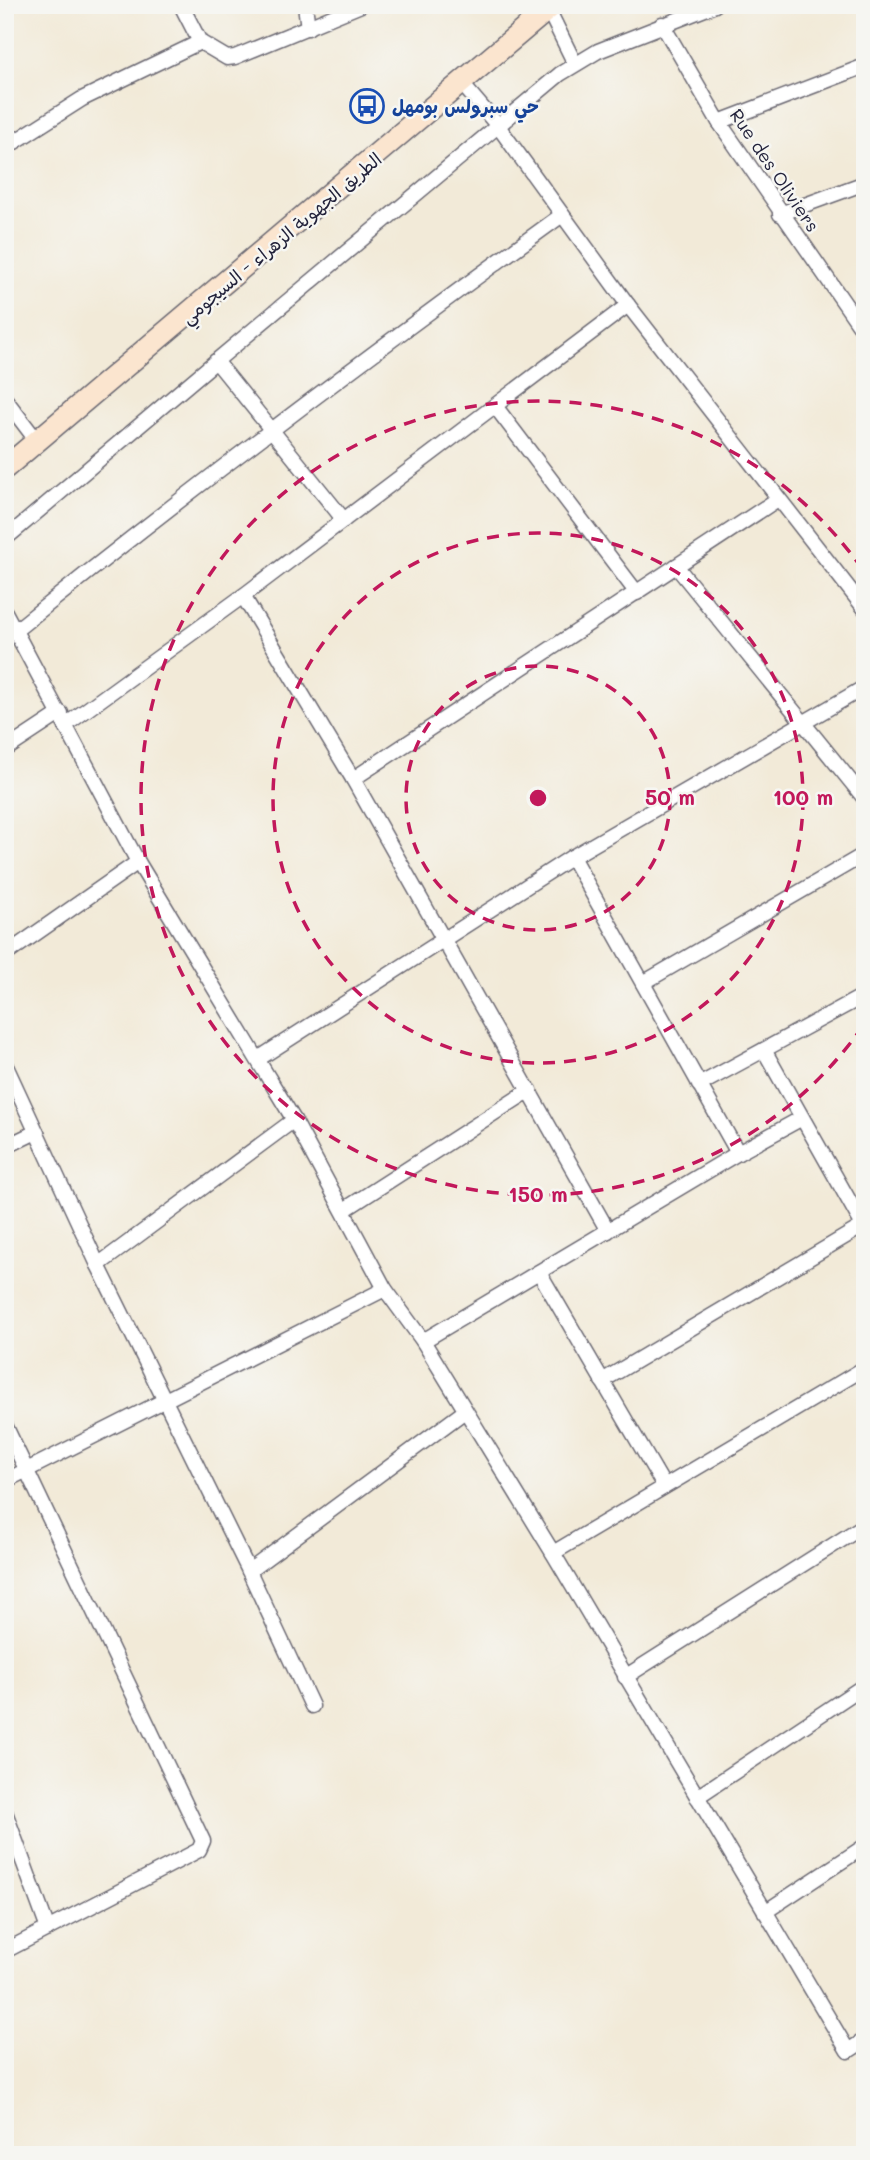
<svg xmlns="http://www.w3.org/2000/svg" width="870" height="2160" viewBox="0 0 870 2160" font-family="Mali,'Playpen Sans Arabic',sans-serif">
	<rect width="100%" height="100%" fill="#f6f6f2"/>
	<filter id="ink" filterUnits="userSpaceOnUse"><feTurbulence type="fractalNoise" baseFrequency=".0143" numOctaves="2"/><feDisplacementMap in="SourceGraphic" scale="14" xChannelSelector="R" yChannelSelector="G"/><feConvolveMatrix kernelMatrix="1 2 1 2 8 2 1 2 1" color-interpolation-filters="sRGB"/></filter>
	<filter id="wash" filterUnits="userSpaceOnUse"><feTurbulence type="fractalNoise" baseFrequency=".00686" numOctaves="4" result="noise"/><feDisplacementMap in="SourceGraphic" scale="28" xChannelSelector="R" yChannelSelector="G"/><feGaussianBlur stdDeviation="1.57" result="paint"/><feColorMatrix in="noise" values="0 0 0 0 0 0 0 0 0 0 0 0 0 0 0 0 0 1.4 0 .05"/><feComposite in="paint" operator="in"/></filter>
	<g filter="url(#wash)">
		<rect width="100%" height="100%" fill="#f2ead8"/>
	</g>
	<g filter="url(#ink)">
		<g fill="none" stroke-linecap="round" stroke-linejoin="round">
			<!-- street casing -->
			<g stroke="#6b6872" stroke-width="17">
				<g id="street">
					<polyline points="305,5 308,28"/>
					<polyline points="548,9 575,64"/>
					<polyline points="662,24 719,122 865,333"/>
					<polyline points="200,42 227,58 235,57 361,5"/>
					<polyline points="463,85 498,126 628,305 865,609"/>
					<polyline points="719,122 865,66"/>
					<polyline points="5,148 82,99 200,42 181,5"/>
					<polyline points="780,214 865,183"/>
					<polyline points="5,399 37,441"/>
					<polyline points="495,406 637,593"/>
					<polyline points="344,520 216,361 560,74 598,51 715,5"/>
					<polyline points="5,539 216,361"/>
					<polyline points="676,566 865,799"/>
					<polyline points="243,596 353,779 608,1231"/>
					<polyline points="5,612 138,862 294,1120 385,1289 423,1341 553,1553 848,2051 865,2040"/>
					<path d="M16,630C194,486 377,349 562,215"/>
					<polyline points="67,724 243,596 628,305"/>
					<polyline points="5,750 61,713"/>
					<polyline points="353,779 778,499"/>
					<polyline points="572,857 738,1153"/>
					<polyline points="5,955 138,862"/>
					<polyline points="643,983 865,854"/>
					<polyline points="764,1050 865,1229"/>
					<polyline points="258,1059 572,857 865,687"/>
					<polyline points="5,1064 98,1265 249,1571 465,1411"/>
					<polyline points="699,1085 865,995"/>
					<polyline points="5,1147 36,1132"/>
					<polyline points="344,1210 530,1090"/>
					<polyline points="98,1265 294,1120"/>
					<polyline points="539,1272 664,1486"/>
					<polyline points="423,1341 738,1153 802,1118"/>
					<polyline points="602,1381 863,1226"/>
					<polyline points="5,1425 203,1841 199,1850 5,1951"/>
					<polyline points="5,1481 385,1289"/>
					<polyline points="553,1553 865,1368"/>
					<polyline points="249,1571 312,1706"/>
					<polyline points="625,1677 865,1525"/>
					<polyline points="697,1797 865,1685"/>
					<polyline points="5,1812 48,1929"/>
					<polyline points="765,1912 865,1846"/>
				</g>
			</g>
			<!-- secondary casing -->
			<g stroke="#6b6872" stroke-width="24">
				<polyline id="secondary" points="5,468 553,5"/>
			</g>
			<!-- street -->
			<use href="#street" stroke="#fff" stroke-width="14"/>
			<!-- secondary -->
			<use href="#secondary" stroke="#fbe5cf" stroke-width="21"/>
		</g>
	</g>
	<!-- distance rings -->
	<g fill="none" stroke="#c2185b" stroke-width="3.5" stroke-dasharray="12 9">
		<circle cx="538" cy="798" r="132"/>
		<circle cx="538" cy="798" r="265"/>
		<path d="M863 1026A397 397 0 1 1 863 570"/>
	</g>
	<!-- icons -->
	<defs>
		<g id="bus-ring" transform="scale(1.75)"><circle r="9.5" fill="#f6f6f2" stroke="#1a4fb4" stroke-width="1.5"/><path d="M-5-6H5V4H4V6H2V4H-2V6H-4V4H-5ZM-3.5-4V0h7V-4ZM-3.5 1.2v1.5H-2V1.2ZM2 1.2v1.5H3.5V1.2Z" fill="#1a4fb4"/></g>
	</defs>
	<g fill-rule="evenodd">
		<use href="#bus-ring" x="367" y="106"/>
	</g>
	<g text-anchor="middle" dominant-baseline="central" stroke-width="5" stroke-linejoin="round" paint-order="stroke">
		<!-- transit labels -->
		<g font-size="18" font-weight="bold" fill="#164399" stroke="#f6f6f2" text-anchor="start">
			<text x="392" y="106">حي سبرولس بومهل</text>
		</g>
		<!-- street labels -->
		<g font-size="18" fill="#22223b" stroke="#f6f6f2">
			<text transform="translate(775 170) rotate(56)">Rue des Oliviers</text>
			<text transform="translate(281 238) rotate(-40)">الطريق الجهوية الزهراء - السيجومي</text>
		</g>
	</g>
	<circle cx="538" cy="798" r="10" fill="#c2185b" stroke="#f6f6f2" stroke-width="3.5"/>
	<g font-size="21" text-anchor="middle" font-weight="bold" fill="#c2185b" stroke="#f6f6f2" stroke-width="5" stroke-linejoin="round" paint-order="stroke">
		<text x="670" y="805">50 m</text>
		<text x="803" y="805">100 m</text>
		<text x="538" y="1202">150 m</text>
	</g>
	<!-- margin -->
	<rect width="870" height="2160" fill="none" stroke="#f6f6f2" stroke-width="28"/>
</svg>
